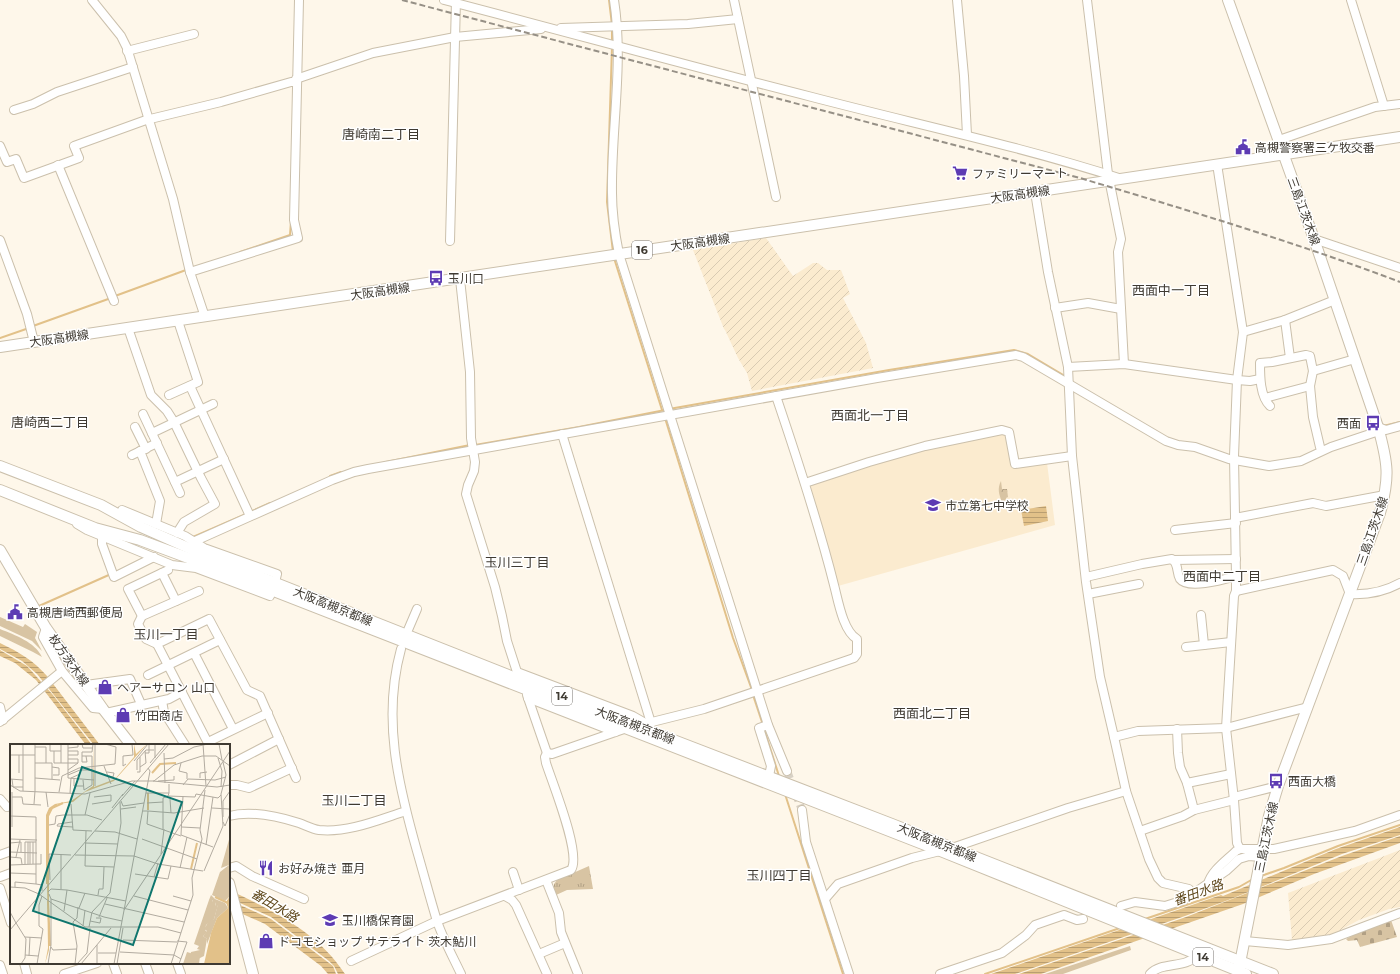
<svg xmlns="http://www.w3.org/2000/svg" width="1400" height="974" viewBox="0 0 1400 974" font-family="Montserrat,'Noto Sans JP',sans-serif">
	<defs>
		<pattern id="industrial-furrows" width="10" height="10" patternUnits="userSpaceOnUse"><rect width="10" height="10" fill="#fbebcf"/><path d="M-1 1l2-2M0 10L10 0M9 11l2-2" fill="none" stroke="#d8cab2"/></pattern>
		<pattern id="forest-crowns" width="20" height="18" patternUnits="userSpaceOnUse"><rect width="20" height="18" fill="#d8c4a3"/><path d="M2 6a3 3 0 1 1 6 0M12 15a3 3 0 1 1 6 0" fill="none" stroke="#b1a085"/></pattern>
		<pattern id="cemetery-stones" width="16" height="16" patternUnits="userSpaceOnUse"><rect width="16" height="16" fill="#d8c4a3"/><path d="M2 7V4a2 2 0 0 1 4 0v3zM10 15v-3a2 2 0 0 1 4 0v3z" fill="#b1a085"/></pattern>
		<pattern id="park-tufts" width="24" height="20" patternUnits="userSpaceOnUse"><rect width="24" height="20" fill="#d8c4a3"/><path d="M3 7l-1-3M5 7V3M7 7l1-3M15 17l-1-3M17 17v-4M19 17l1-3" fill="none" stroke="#b1a085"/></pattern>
		<pattern id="water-rules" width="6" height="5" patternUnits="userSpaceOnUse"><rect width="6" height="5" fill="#e2c189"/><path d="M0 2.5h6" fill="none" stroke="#b99e71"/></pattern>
	</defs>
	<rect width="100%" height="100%" fill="#fef7ea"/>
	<!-- built -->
	<polygon fill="#fbebcf" points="1002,432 1008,436 1013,468 1047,463 1055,525 838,586 807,485 920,450"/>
	<!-- industrial -->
	<g fill="url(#industrial-furrows)">
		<polygon points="766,238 793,276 813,263 818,263 827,270 841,270 850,294 843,298 866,343 873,368 752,391 747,373 738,358 725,330 724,329 693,250"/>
		<polygon points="1400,850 1400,907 1389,909 1359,920 1333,934 1292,940 1288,893"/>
	</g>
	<!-- grass -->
	<g fill="#d8c4a3">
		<polygon points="0,617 23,627 25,624 37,632 35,638 42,651 32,641 0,626"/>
		<path d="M0,629C15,635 35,642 42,657L33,652L0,636Z"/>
		<polygon points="1130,946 1131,950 1063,974 1045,974"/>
	</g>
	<!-- forest -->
	<path fill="url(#forest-crowns)" d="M1001,481L1002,489H1007L1008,497L1006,498V501L1002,502C999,494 997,489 1001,481Z"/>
	<!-- cemetery -->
	<polygon fill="url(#cemetery-stones)" points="1391,920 1397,937 1360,947 1357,940 1348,941 1346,939 1363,930"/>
	<!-- park -->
	<polygon fill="url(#park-tufts)" points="589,866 593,889 567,890 556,895 554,891 554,884 557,880"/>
	<!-- water -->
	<g fill="url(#water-rules)">
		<polygon points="1046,506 1048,521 1024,526 1021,510"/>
		<path d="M0,643C19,652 34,661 47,676L100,745H94L37,674L22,661L0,649Z"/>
		<polygon points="0,650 27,666 53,695 92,745 86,745 36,680 15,663 0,656"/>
		<polygon points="1400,827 1400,835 1342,854 1231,899 1185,916 1015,974 991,974 1221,895 1223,896 1336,849"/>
		<polygon points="1400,836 1400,843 1314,874 1243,904 1041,974 1019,974 1186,917 1342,856"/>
		<path d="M229,890C272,910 318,932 345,974H338L334,966L329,961L271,917L229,898Z"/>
		<polygon points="229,900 271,919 333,966 336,974 328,974 321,966 265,924 229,908"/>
	</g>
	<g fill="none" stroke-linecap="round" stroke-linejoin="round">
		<!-- stream -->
		<g stroke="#e2c189" stroke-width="2">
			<polyline points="609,0 612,25"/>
			<polyline points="612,43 612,29"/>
			<polyline points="612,47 607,202 613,252"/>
			<polyline points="240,252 290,235 291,221"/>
			<polyline points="614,258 662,410"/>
			<polyline points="115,296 186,270"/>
			<polyline points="33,326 111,298"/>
			<polyline points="0,338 29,328"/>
			<polyline points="669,409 889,370 1014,350 1028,354 1065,376"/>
			<polyline points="665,418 733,638 752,690"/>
			<polyline points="1383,426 1400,422"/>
			<polyline points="475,445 579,427 665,410"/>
			<polyline points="386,462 470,445"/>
			<polyline points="330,476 341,472"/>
			<polyline points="250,512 270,503"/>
			<polyline points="193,537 246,514"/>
			<polyline points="39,606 111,574"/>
			<polyline points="753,695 763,725"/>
			<polyline points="764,729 779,776"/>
			<polyline points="785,794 843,974"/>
			<polyline points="1261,876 1284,868 1338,846 1400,825"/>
			<polyline points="1145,919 1239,887 1253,879"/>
			<polyline points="985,974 1120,928"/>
		</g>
		<!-- minor-tunnel -->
		<polyline stroke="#d8d1c5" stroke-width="8" stroke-dasharray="8 4" stroke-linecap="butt" points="787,771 802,810"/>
		<!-- minor casing -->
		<g stroke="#cbc0ac" stroke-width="10">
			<g id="minor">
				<polyline points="92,0 121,36 127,48 173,199 190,272"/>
				<path d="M444,0C567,32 689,66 812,97C915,124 1020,146 1122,179"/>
				<path d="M614,0C624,63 611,129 612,193C612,213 615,234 619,254L768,725L787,771"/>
				<polyline points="734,0 776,197"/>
				<polyline points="957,0 964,76 967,135"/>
				<polyline points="1087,0 1108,174 1121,239 1118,252 1124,364"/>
				<polyline points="1351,0 1384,106"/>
				<polyline points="561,28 688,24 738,19"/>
				<polyline points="127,51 194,34"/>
				<polyline points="296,79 373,53 455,37 541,29"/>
				<polyline points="14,110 33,104 57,92 133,67"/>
				<polyline points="1279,140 1375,107 1400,104"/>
				<polyline points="0,146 7,162 16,159 24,178 79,158 74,146 146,120 221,102 291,82 296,82"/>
				<polyline points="1217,164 1243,332 1237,380 1234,456 1236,576 1236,591 1234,596 1226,728 1234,800 1237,843 1240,849"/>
				<polyline points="58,165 114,301"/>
				<polyline points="1035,192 1048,272 1068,367 1072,456 1086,582 1100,677 1114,737 1126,791 1149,859 1158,878 1163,883 1189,889 1193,894"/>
				<polyline points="1314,239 1400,268"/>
				<polyline points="0,240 27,314 34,342"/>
				<polyline points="450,241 456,0"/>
				<polyline points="460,279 470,372 471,438 475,462 474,471 468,485 466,494 495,587 502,616 507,641 517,672 633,716 647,724"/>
				<polyline points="1055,308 1088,303 1121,309"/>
				<polyline points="205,317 190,272 298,238 294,220 299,0"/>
				<polyline points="1285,320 1290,358"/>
				<polyline points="128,328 151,395 167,411 174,422 201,478 215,504 184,522 177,533"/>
				<polyline points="1243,332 1285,320 1335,300"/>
				<polyline points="1068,367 1124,364 1237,380 1250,381 1260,379"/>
				<polyline points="1313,371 1355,359"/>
				<polyline points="190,386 250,516"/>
				<polyline points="169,395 198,382 178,321"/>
				<polyline points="1265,398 1310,386"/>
				<path d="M1270,406C1260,396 1260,377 1260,363L1272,362L1306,355L1310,356L1313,371L1310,386L1313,417L1320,447"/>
				<polyline points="143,414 180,493"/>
				<polyline points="135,427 146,449"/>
				<polyline points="1378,427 1386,430 1400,426"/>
				<polyline points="152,433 213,404"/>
				<polyline points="562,434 651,723"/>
				<polyline points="140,451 160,501 156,524"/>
				<polyline points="132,455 157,443"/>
				<polyline points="175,482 224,459"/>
				<polyline points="805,483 869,462 925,446 1002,430 1009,432 1015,464 1072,456"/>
				<polyline points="122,510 185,536 204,548 277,574 276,578"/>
				<polyline points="1235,518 1313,503 1326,506 1385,495"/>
				<polyline points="77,524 87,530 172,565 196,568 270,596 271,593"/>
				<polyline points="1175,530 1236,523"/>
				<polyline points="102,536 102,544 114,577 154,557"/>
				<polyline points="193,542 332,480 354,472 368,469 877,378 1016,355 1023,357 1166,441 1178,445 1195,447 1229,459 1269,466 1301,461 1331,447 1379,431"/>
				<polyline points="1173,560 1236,559"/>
				<polyline points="162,573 176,601"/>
				<path d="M1086,577L1142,564L1172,559C1179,564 1176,572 1180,579C1188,590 1225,579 1236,576"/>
				<path d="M1236,591L1333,570L1343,576L1350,594C1369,595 1384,592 1400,583"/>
				<polyline points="1088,594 1139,584"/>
				<polyline points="1201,615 1204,645"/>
				<polyline points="142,616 128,589 168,570"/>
				<polyline points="46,628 43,637 62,671 93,708 103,709"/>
				<polyline points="408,630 417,609"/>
				<polyline points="157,644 146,639 138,624 142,616 199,591"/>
				<polyline points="1186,647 1231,642"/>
				<path d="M401,649C382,718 398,784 417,851C424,875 430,898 437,921C443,939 453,957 461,974"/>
				<polyline points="194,653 233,729"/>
				<polyline points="148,675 220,640"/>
				<polyline points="86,685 130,679 141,704"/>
				<polyline points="527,695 547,753"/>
				<polyline points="528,698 615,732"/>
				<polyline points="162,701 164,712 185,745"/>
				<polyline points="0,707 3,720"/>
				<polyline points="106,713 169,699 182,692"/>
				<polyline points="0,722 62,671"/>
				<polyline points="768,725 759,728 771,766 769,776"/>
				<polyline points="1177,729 1178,753 1180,767 1187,783 1194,810"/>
				<polyline points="1114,737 1138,731 1226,728 1308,707"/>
				<polyline points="208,742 268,713"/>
				<polyline points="209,745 157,644 209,619 247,690 260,696 296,778"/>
				<path d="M547,753L552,754L624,729L704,709L854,658L857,654V639C843,631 838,600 834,585C818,521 797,458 776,396"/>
				<polyline points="229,765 279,739"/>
				<polyline points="1187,783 1231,774"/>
				<polyline points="229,785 237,785 249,788 292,768"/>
				<polyline points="1234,797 1278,786"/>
				<polyline points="0,799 7,807"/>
				<polyline points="802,810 806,842 849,974"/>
				<path d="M229,816C251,810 277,816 299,823C305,825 312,829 319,830C348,833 378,820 406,811"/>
				<polyline points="1140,831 1183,816 1194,810 1234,800"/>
				<polyline points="0,855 11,851"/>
				<polyline points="229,868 236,866 252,876 304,899"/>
				<polyline points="513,872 519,890"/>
				<polyline points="0,877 11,873"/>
				<polyline points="546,880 559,913 561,932 578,974"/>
				<path d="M1208,884C1211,871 1227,860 1236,851L1240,849H1274L1355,831L1400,815"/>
				<polyline points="0,888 11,923"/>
				<polyline points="505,896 512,900 516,905 547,974"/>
				<polyline points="825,899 838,884 912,858 952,848 1068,808 1126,791"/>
				<polyline points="1121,906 1135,902 1165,906 1184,900 1226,871 1239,859 1249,856 1260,857"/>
				<polyline points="1245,941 1288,945 1331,939 1400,913"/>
				<polyline points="539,954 565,943"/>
				<path d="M351,961L437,921L571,870C582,855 552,782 546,763L545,757L547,753"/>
				<polyline points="24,963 27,974"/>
				<polyline points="113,963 117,974"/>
				<polyline points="145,963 149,974"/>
				<polyline points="177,963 181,974"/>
				<polyline points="0,965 3,974"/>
				<polyline points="64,974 97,963"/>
				<polyline points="940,974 1002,953 1026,935 1035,925 1064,915 1077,920 1083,919"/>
				<path d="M1150,974C1162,961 1186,969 1197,955"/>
			</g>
		</g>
		<!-- major casing -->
		<g stroke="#cbc0ac" stroke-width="12">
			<g id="major">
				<path d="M1228,0L1314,239L1378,427C1388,463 1390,477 1380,513L1278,786L1269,816L1239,968"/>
				<polyline points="0,347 1400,137"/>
				<polyline points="0,466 101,505 141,527 200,553 637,726 892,824 1273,974"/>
				<polyline points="0,490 95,528 140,540 199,562 938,850 1246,974"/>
				<polyline points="0,550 46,628 103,709 131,745"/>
				<polyline points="229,883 253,974"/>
			</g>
		</g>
		<!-- minor -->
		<use href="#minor" stroke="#fff" stroke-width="8"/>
		<!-- major -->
		<use href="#major" stroke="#fff" stroke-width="10"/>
		<!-- rail -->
		<path stroke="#969086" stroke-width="2" stroke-dasharray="6 3" stroke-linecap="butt" d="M402,0L1080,178C1187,210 1295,242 1400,282"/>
	</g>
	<!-- icons -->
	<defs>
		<g id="civic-bare" transform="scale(1.2)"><path d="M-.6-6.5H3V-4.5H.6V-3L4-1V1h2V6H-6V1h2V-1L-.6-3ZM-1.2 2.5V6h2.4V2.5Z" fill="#5d3bb3" stroke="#fff" stroke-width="2.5" paint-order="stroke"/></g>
		<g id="supermarket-bare" transform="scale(1.2)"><path d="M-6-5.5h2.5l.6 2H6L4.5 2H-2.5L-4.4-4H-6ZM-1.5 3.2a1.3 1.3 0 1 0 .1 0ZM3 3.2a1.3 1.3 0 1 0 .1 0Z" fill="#5d3bb3" stroke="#fff" stroke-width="2.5" paint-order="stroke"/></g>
		<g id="bus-bare" transform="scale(1.2)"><path d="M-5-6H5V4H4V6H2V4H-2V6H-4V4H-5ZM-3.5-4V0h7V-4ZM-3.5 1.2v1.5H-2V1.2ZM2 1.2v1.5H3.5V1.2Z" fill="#5d3bb3" stroke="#fff" stroke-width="2.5" paint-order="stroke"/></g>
		<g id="school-bare" transform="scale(1.2)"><path d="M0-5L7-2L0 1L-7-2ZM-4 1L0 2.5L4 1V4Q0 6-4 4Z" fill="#5d3bb3" stroke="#fff" stroke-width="2.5" paint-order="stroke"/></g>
		<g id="shop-bare" transform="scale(1.2)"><path d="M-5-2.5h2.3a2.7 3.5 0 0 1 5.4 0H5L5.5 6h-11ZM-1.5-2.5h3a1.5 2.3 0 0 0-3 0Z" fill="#5d3bb3" stroke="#fff" stroke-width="2.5" paint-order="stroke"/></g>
		<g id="restaurant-bare" transform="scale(1.2)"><path d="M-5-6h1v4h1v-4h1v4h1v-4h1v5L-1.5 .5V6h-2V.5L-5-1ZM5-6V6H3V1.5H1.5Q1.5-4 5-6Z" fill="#5d3bb3" stroke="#fff" stroke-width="2.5" paint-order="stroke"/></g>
	</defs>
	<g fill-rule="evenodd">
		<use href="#civic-bare" x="1243" y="147"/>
		<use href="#supermarket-bare" x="960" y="173"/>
		<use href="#bus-bare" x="436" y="278"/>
		<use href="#bus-bare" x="1373" y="423"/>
		<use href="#school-bare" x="933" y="505"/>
		<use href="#civic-bare" x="15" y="612"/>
		<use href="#shop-bare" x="105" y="687"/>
		<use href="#shop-bare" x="123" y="715"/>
		<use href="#bus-bare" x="1276" y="781"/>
		<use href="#restaurant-bare" x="266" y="868"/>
		<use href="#school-bare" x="330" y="920"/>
		<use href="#shop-bare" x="266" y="941"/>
	</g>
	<g text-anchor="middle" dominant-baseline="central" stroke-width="3" stroke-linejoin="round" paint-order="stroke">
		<!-- shield labels -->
		<g fill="#fff" stroke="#797570" stroke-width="1">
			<rect x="632" y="241" width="20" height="18" rx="3"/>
			<rect x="552" y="687" width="20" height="18" rx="3"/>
			<rect x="1193" y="948" width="20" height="18" rx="3"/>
		</g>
		<g font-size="11" font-weight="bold" fill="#3f3a32">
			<text x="642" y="250">16</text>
			<text x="562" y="696">14</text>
			<text x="1203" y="957">14</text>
		</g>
		<!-- poi labels -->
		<g font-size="12" fill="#3f3a32" stroke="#fff" text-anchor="start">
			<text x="1255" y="147">高槻警察署三ケ牧交番</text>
			<text x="972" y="173">ファミリーマート</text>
			<text x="448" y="278">玉川口</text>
			<text x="1361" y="423" text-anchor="end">西面</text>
			<text x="945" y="505">市立第七中学校</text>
			<text x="27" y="612">高槻唐崎西郵便局</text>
			<text x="117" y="687">ヘアーサロン 山口</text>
			<text x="135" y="715">竹田商店</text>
			<text x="1288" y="781">西面大橋</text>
			<text x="278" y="868">お好み焼き 亜月</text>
			<text x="342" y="920">玉川橋保育園</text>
			<text x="278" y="941">ドコモショップ サテライト 茨木鮎川</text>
		</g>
		<!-- street labels -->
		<g font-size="12" fill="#3f3a32" stroke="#fff">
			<text transform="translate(1020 194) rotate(-8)">大阪高槻線</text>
			<text transform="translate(1304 211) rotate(70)">三島江茨木線</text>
			<text transform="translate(700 242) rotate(-8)">大阪高槻線</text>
			<text transform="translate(380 291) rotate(-8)">大阪高槻線</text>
			<text transform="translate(59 338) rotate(-8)">大阪高槻線</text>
			<text transform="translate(1372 531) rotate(-71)">三島江茨木線</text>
			<text transform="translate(333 606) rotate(22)">大阪高槻京都線</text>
			<text transform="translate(69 660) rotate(55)">枚方茨木線</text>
			<text transform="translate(635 725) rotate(21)">大阪高槻京都線</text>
			<text transform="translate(1266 837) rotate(-78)">三島江茨木線</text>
			<text transform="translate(937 842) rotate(22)">大阪高槻京都線</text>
		</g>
		<!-- neighbourhood labels -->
		<g font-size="13" fill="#3f3a32" stroke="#fff">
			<text x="381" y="134">唐崎南二丁目</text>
			<text x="1171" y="290">西面中一丁目</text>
			<text x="870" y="415">西面北一丁目</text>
			<text x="50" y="422">唐崎西二丁目</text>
			<text x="517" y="562">玉川三丁目</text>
			<text x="1222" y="576">西面中二丁目</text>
			<text x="166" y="634">玉川一丁目</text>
			<text x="932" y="713">西面北二丁目</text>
			<text x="354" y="800">玉川二丁目</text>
			<text x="779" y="875">玉川四丁目</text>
		</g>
		<!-- water labels -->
		<g font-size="13" font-style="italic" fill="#60491d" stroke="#fff">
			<text transform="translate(1198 892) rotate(-20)">番田水路</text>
			<text transform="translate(275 905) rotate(31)">番田水路</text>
		</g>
	</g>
	<!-- overview -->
	<g transform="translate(10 744)">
		<rect width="220" height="220" fill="#fef7ea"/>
		<path d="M220,92V152L215,157L202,151L210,128L219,121L211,124ZM203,155L202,159L206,162L205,158H208V161L204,175L196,181L195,186L197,188L193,192L197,195L194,212L178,220L181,208L190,206L187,205L189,202L184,200L199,156Z" fill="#d8c4a3"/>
		<path d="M201,151L205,155L215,159L218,164L207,174L197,200V195L193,192L197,187L194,185L199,177L204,175L208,160L205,158L206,163L201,160L203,156H199Z" fill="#d8c4a3"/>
		<path d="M177,208L190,212L189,220H173Z" fill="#d8c4a3"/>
		<path d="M83,0L84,43L105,35L124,13V0L126,10L137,0L104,37L75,48L63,58L48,60L39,68V206L35,220L38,204L36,71L39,64L45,60L61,57L83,42ZM220,152V220H194L201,189L207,174L218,164L216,158Z" fill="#e2c189"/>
		<path fill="none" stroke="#e2c189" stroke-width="2" d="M142,29L150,20L166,19M138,49V66M181,125L187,99M37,140V74L42,64L53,59M205,153L220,160M38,157L40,202"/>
		<path fill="none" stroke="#b2aba0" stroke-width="1" d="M40,0V7H51M51,0V19M58,0V34L84,36M72,0L73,4H83M193,0L196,42M209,0L212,16M25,3H36V19M58,4L68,3V0M44,7V19H68M58,7H68V11H58M135,9H139V0M154,9L155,39M0,11H25M72,12H82V41L74,46L73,36M76,12L77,18H72V8H82L83,0M145,14V0M208,14L212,27L211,43M58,15H68V19M154,15L163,14L184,3L198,0M124,17L138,0M25,19H42V35M140,19L156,0M171,19L169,27L177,29V35M116,20L113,22V12L123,11L122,0M94,22L101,40M42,23L49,24V31H43M130,23L136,19L135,7M58,26L68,19M127,26V16L136,6H144M97,28L104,29L103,33L99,32M127,28H130V13M9,29V11M58,31L70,26H82M25,34L50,36M190,34V29L197,28M0,35L13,36M2,35L3,43H13M64,35V42H73M143,37L207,43L220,41M148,37L164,36V32M0,41L10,47L75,50L122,37H144L164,21L192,12H206L220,22M173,41L178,35L205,36L216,33M85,42V0M13,47V0M25,47V0M2,48V83M36,48L38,63M49,48L52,32L69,24L105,20L106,3L95,0M60,49L61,34L70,30M136,49H159V40M159,49L158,52L185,53L186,50L208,54L211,51M112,52L125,37M173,52L171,91L203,103M2,53H12L13,60L31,61M160,55L161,69M111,57L113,62L134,59M137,59L153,58M24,60L25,47M61,60L63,86L82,87M82,60L101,57V51L84,53M102,64L113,50M202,64L219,65M111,65L126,63M133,67H138L137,80L171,92M138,67L164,69L194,64M75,71L80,49M0,72L26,73V140L32,141V147M213,73V57L220,47M62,78L48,80L47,82L63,83M213,78L215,82L220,70M39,81L45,80L46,72L53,71H77L92,76M172,83L190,84M153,85V54L158,52M76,87L75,122L104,123M85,87L105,88L127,95M0,95L27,96M132,95L187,115M20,98V120M23,98V120M0,99L11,98V108M75,99L108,100M196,101L203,53M0,108L27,109M51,110V145M151,110L154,85M65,111L124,112L148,120L193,127M0,113L11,114L12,120M6,113L10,96M15,120V98H18M18,120V98H26M27,120H31V110M0,121L27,120M170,124L177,93M194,127L213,82L211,50L216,31L213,18M0,129L26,130M125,130L158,135L161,122M144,133L148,119M40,136L39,110L61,111M0,143L15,144L29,150L75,183H148L171,189M5,143V138L26,140M38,148L41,145L57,146L116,157M88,151L89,145H93L94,123M124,152L178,166M163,152L181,157M41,155L94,173L112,177M95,160L174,178M69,164L75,149M114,166L220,7M54,167L57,146M0,168L6,179M89,173L97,154M80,177L90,179L91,174H86M6,179L16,195L15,214L11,220M73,182L75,166M79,183L82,168L100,149L111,79L110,58M0,186L159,0M15,193L32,194M113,196L167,198M167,197L177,198L169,220M41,203L43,206L67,205M110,208L164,211L171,215M88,209H106M15,211L28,212M19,212L20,193M27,220L33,185L29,182V161L32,152M38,220L41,201V155L39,150M65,220L67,202L63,178L67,174L68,163M67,220L77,209L80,184M71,220L101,184M87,220V201M104,220L140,27L138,24M107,220L113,184M161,220L183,151L182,134L192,95L190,86L195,46"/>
		<path fill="#0f766e" fill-opacity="0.15" stroke="#0f766e" stroke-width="2" d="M72,23L172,58L123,201L23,167Z"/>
		<rect width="220" height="220" fill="none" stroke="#3f3a32" stroke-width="2"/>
	</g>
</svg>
